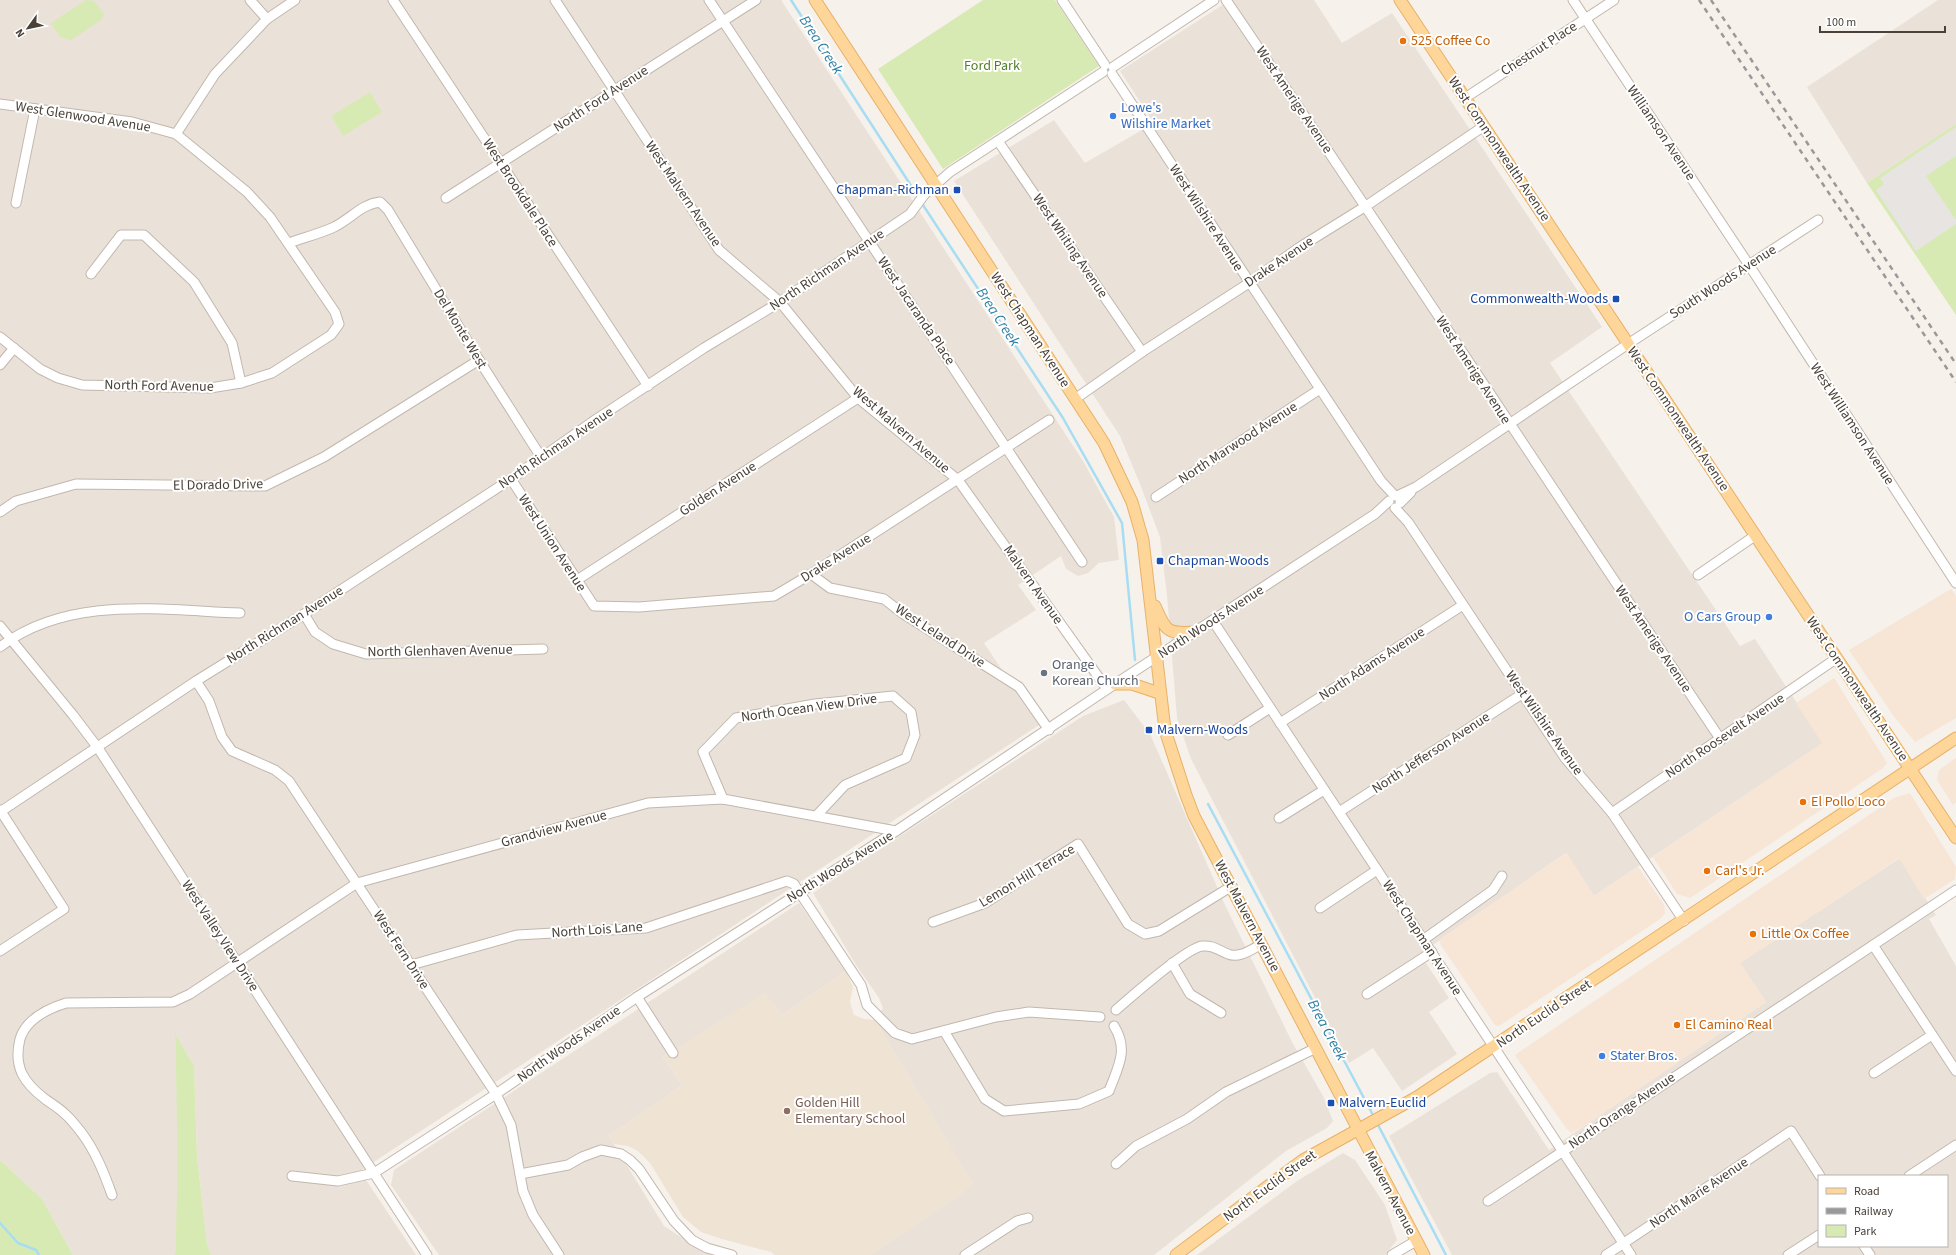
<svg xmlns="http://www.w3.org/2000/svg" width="1956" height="1255" viewBox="0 0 1956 1255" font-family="'Source Sans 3',sans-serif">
	<rect width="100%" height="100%" fill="#f6f1eb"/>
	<!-- residential -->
	<g fill="#eae2d9" fill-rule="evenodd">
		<polygon points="0,0 781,0 1083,461 1114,517 1119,560 1099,563 1088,573 1078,576 1066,569 1061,556 1018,585 1036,610 984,643 1039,725 360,1171 416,1255 211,1255 207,1244 197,1156 194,1066 175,1035 178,1127 178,1201 175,1255 73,1255 42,1199 0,1160"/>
		<polygon points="1230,0 1314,0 1342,43 1392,13 1602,327 1550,363 1740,646 1755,639 1823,743 1594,896 1566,853 1420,954 1449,998 1429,1012 1457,1054 1402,1091 1373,1048 1349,1063 1191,759 1177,718 1167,595 1160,537 1140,484 1120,436 954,181 1054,120 1085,163 1154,123 1120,71"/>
		<polygon points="1938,0 1956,0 1956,124 1867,183 1807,87"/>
		<polygon points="1124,700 1150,734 1225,905 1292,1042 1323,1096 1333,1121 1327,1128 1286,1151 1154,1255 871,1255 973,1185 875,1020 883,1008 879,998 856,965 813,893 1083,716"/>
		<path d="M1900,858L1936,915L1929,919L1956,966V1255H1452L1389,1136L1490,1073L1497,1072L1549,1150L1766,1002L1740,963ZM1819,1176H1947V1246H1819Z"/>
		<polygon points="799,903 846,971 782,1015 765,994 663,1057 682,1085 609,1136 664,1226 693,1245 719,1255 439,1255 391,1185 394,1170"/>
		<polygon points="1343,1153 1355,1160 1385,1205 1397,1240 1385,1255 1197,1255 1297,1181"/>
	</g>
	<!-- commercial -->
	<g fill="#f7e5d6">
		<polygon points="1951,589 1956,596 1956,718 1915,742 1893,715 1849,650"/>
		<polygon points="1834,678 1887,763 1883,768 1690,898 1677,894 1653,857 1822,743 1796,703"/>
		<polygon points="1956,758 1956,802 1953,805 1937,780 1939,770"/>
		<polygon points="1910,793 1956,867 1955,879 1924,899 1899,858 1740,963 1766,1002 1584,1126 1571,1133 1566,1128 1515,1055 1894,798"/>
		<polygon points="1567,853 1594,896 1638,867 1664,905 1665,913 1660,919 1499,1026 1495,1025 1447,954 1440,944 1441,938"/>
	</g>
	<!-- education -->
	<polygon fill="#efe4d4" points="846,971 853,987 850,1002 854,1015 864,1019 875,1020 974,1185 871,1255 775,1255 771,1252 722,1239 701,1232 683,1217 650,1163 638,1151 628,1146 614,1144 609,1136 682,1085 663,1057 765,993 782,1015"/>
	<!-- green -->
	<g fill="#d8eab3">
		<polygon points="86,0 94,1 104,14 101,20 71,40 60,37 51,23"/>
		<polygon points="983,0 1055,0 1099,66 943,169 878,69"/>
		<polygon points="370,92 382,112 343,136 331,116"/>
		<polygon points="1956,124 1956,315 1867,183"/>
		<path d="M175,1034L194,1066L197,1156L207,1244L211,1255H175C179,1181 177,1108 175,1034Z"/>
		<polygon points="0,1160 42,1199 73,1255 0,1255"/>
	</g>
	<!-- parking -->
	<polygon fill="#e7e4e2" points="1956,127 1956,156 1926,176 1956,220 1956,224 1916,251 1876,190 1884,184 1880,178"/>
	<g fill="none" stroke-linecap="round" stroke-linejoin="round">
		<!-- stream -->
		<g stroke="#a7ddf3" stroke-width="2.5">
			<polyline points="791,0 919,198"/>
			<polyline points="921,202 1063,418 1122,523 1135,660"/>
			<polyline points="1208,804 1374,1117"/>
			<polyline points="1377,1123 1446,1255"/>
			<polyline points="0,1223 18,1243 36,1250 39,1255"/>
		</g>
		<!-- minor casing -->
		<g stroke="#c2b7ad" stroke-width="11">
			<g id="minor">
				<polyline points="250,0 267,19"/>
				<polyline points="393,0 648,386"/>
				<polyline points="555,0 719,250 780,302 858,398 958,480 1107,689"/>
				<polyline points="709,0 1082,562"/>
				<polyline points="1062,0 1105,65"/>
				<path d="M1226,0C1393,245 1555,493 1721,740"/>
				<polyline points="1573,0 1749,265 1956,583"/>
				<polyline points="1113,67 1214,0"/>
				<polyline points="1112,74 1381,481 1395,496"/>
				<polyline points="1465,98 1614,0"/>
				<polyline points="0,104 132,122 176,134 247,192 270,217 335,312 339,324 331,335 272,373 241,383 210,388 82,385 58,378 40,369 0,337"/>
				<polyline points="176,134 215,74 267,19 295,0"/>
				<polyline points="998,141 1142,352"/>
				<polyline points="446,198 756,0"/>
				<polyline points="16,203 35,109"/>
				<path d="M289,243C303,238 318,234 332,228C350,220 361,204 380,202L388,210L479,360L541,457"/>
				<polyline points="91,274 121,235 144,235 194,282 232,343 241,383"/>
				<polyline points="0,365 14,348"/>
				<polyline points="1075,399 1142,352 1249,283 1300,247 1366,206 1484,126"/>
				<polyline points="511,479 594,606 639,607 774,596 811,574 1049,420"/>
				<polyline points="1397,496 1416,487 1628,344 1818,220"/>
				<polyline points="1156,497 1320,389"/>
				<polyline points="1400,503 1411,492"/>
				<polyline points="1395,508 1408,522 1565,758 1612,813 1684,921"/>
				<polyline points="0,512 16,501 76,484 265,486 324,457 479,360"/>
				<polyline points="811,574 830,588 884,599 902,613 1019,687 1049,730"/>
				<polyline points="1698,575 1756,535"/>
				<polyline points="577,580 858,398"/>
				<polyline points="304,614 315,632 333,644 366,654 543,649"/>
				<polyline points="1213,621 1631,1255"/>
				<polyline points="0,626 73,715 98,748 427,1255"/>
				<path d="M0,647C68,595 160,610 240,613"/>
				<polyline points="196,681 209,701 222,737 232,751 275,770 289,781 496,1094 511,1125 523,1191 533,1215 559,1255"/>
				<polyline points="1280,723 1463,605"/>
				<polyline points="1228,735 1270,708"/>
				<polyline points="723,799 703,752 736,718 815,704 893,696 911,712 915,735 906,758 845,785 817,815"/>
				<polyline points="0,810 64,909 0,951"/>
				<polyline points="0,812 196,681 304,614 511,479 595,420 704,348 780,302 910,214 924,195 950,172 1103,72"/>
				<polyline points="1339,812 1522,694"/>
				<polyline points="1612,813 1837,658"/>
				<polyline points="1279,818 1324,790"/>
				<polyline points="1320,908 1377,870"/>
				<polyline points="933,922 985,903 1078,844 1128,924 1145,934 1159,931 1232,886"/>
				<polyline points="1423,940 1493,890 1502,876"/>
				<polyline points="1873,945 1956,1071"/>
				<polyline points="1172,963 1190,994 1221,1013"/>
				<polyline points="411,965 517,935 646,928 787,881 794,884 861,985 867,1005 895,1033 912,1039 996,1017 1029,1012 1100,1017"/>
				<polyline points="1367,994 1432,952"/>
				<polyline points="637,997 673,1053"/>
				<path d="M1116,1010C1132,996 1185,949 1202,946C1213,945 1218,950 1228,954C1239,959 1252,949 1262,944"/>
				<path d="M944,1031L985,1099L1004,1111L1079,1104L1109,1091C1118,1067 1129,1050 1114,1026"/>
				<polyline points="1874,1073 1932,1035"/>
				<polyline points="1116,1164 1136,1146 1187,1119 1226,1092 1316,1048"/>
				<polyline points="520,1174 568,1165 582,1157 601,1150 621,1154 630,1160 639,1169 674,1221 692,1240 707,1248 732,1255"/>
				<polyline points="292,1176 338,1181 374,1173 496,1094 637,997 896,831 1115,684 1375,514 1389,501"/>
				<polyline points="1909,1176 1956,1145"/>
				<path d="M112,1195C104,1173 96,1152 81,1132C76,1126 71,1119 65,1114C59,1108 52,1104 45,1099C24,1083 13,1067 20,1039C26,1019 47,1009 66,1003L173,1002L190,994L357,883L648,803L723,799L896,831"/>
				<polyline points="1488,1201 1956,890"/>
				<polyline points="1864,1246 1870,1255"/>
				<polyline points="965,1255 1017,1221 1028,1218"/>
				<polyline points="1392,1255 1416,1241"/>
				<polyline points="1606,1255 1791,1131 1820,1176"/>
				<polyline points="1788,1255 1819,1235"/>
			</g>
		</g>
		<!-- major casing -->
		<g stroke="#e7b167" stroke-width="13">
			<g id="major">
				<polyline points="815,0 1104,443 1132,502 1143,540 1165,730 1186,795 1194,816 1424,1255"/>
				<polyline points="1400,0 1956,838"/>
				<path d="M1155,606C1166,631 1166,634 1195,632"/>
				<polyline points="1115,684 1132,684 1159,693"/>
				<polyline points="1176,1255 1303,1160 1417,1097 1956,738"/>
			</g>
		</g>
		<!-- minor -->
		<use href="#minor" stroke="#fff" stroke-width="9"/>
		<!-- major -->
		<use href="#major" stroke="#ffd69a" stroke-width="11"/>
		<!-- rail -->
		<g stroke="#999" stroke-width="2.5" stroke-dasharray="5 5" stroke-linecap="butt">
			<polyline points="1699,0 1956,382"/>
			<polyline points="1711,0 1956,364"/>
		</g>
	</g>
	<!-- markers -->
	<g fill="#e8710a" stroke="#fff" stroke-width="1.5">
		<circle cx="1403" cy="41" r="4"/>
		<circle cx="1803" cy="802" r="4"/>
		<circle cx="1707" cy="871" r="4"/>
		<circle cx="1753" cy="934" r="4"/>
		<circle cx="1677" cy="1025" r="4"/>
	</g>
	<g fill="#3f7fe0" stroke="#fff" stroke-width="1.5">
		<circle cx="1113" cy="116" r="4"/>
		<circle cx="1769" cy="617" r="4"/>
		<circle cx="1602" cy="1056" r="4"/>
	</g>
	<g fill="#1a4fb4" stroke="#fff" stroke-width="1.5">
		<rect x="953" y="186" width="8" height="8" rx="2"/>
		<rect x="1612" y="295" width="8" height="8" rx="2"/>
		<rect x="1156" y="557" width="8" height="8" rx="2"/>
		<rect x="1145" y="726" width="8" height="8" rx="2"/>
		<rect x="1327" y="1099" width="8" height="8" rx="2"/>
	</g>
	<circle fill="#6b7280" stroke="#fff" stroke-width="1.5" cx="1044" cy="673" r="4"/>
	<circle fill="#8d6e63" stroke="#fff" stroke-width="1.5" cx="787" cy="1111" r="4"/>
	<g text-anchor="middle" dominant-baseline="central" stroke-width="4" stroke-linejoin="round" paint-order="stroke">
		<!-- food labels -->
		<g font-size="14" fill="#c56008" stroke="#fff" text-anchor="start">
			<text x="1411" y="41">525 Coffee Co</text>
			<text x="1811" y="802">El Pollo Loco</text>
			<text x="1715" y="871">Carl's Jr.</text>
			<text x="1761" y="934">Little Ox Coffee</text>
			<text x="1685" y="1025">El Camino Real</text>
		</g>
		<!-- street labels -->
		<g font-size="14" fill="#4a4138" stroke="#fff">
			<text transform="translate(1539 49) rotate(-33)">Chestnut Place</text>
			<text transform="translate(601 99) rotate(-33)">North Ford Avenue</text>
			<text transform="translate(1294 100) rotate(56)">West Amerige Avenue</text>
			<text transform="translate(83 117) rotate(9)">West Glenwood Avenue</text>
			<text transform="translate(1661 133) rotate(56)">Williamson Avenue</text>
			<text transform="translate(1499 149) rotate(56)">West Commonwealth Avenue</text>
			<text transform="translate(520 193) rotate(57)">West Brookdale Place</text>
			<text transform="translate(683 194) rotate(56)">West Malvern Avenue</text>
			<text transform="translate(1206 218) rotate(57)">West Wilshire Avenue</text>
			<text transform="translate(1070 246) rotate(56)">West Whiting Avenue</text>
			<text transform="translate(1279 262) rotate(-34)">Drake Avenue</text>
			<text transform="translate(827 270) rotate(-34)">North Richman Avenue</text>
			<text transform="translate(1723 282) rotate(-33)">South Woods Avenue</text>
			<text transform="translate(916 311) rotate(56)">West Jacaranda Place</text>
			<text transform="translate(460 329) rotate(59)">Del Monte West</text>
			<text transform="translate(1030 330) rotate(57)">West Chapman Avenue</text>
			<text transform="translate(1473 370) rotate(57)">West Amerige Avenue</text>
			<text transform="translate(159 386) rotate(1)">North Ford Avenue</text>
			<text transform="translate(1678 419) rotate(56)">West Commonwealth Avenue</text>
			<text transform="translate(1852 424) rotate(57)">West Williamson Avenue</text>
			<text transform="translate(901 430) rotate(41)">West Malvern Avenue</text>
			<text transform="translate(1238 443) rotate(-33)">North Marwood Avenue</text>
			<text transform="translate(556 448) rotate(-34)">North Richman Avenue</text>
			<text transform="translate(218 485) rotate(-1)">El Dorado Drive</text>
			<text transform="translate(718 489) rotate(-33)">Golden Avenue</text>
			<text transform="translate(552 543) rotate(57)">West Union Avenue</text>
			<text transform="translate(836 558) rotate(-32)">Drake Avenue</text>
			<text transform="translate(1033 585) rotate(55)">Malvern Avenue</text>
			<text transform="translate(1211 622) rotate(-33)">North Woods Avenue</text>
			<text transform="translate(285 625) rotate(-32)">North Richman Avenue</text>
			<text transform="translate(940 636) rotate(33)">West Leland Drive</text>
			<text transform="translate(1653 639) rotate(56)">West Amerige Avenue</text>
			<text transform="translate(440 651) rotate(-1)">North Glenhaven Avenue</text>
			<text transform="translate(1372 664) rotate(-33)">North Adams Avenue</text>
			<text transform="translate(1857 689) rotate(56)">West Commonwealth Avenue</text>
			<text transform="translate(809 708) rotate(-8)">North Ocean View Drive</text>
			<text transform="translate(1544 723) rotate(55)">West Wilshire Avenue</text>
			<text transform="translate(1725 736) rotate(-34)">North Roosevelt Avenue</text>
			<text transform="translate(1431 753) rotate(-33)">North Jefferson Avenue</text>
			<text transform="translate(554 829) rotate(-15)">Grandview Avenue</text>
			<text transform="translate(840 867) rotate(-32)">North Woods Avenue</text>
			<text transform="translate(1027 876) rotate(-31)">Lemon Hill Terrace</text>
			<text transform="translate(1247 916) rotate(62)">West Malvern Avenue</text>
			<text transform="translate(597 930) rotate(-4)">North Lois Lane</text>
			<text transform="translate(220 936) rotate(57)">West Valley View Drive</text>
			<text transform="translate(1422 938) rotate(57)">West Chapman Avenue</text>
			<text transform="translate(401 950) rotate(57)">West Fern Drive</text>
			<text transform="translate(1544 1014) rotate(-34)">North Euclid Street</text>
			<text transform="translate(569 1044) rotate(-35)">North Woods Avenue</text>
			<text transform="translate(1622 1111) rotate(-34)">North Orange Avenue</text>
			<text transform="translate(1270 1186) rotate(-36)">North Euclid Street</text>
			<text transform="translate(1390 1193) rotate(62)">Malvern Avenue</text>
			<text transform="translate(1699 1193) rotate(-34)">North Marie Avenue</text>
		</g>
		<!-- park labels -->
		<g font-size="14" fill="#547f29" stroke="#fff">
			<text x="992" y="66">Ford Park</text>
		</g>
		<!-- shop labels -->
		<g font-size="14" fill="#366cbe" stroke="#fff" text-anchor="start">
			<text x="1121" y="108">Lowe's<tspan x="1121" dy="16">Wilshire Market</tspan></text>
			<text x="1761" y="617" text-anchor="end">O Cars Group</text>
			<text x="1610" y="1056">Stater Bros.</text>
		</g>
		<!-- transit labels -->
		<g font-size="14" fill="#164399" stroke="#fff" text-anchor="start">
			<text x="949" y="190" text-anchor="end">Chapman-Richman</text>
			<text x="1608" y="299" text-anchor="end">Commonwealth-Woods</text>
			<text x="1168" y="561">Chapman-Woods</text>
			<text x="1157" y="730">Malvern-Woods</text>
			<text x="1339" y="1103">Malvern-Euclid</text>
		</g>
		<!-- worship labels -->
		<g font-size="14" fill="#5b616d" stroke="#fff" text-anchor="start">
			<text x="1052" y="665">Orange<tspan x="1052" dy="16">Korean Church</tspan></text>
		</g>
		<!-- education labels -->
		<g font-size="14" fill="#785e54" stroke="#fff" text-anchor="start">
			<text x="795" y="1103">Golden Hill<tspan x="795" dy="16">Elementary School</tspan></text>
		</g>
		<!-- water labels -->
		<g font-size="15" font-style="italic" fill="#297da1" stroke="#fff">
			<text transform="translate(821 45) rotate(57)">Brea Creek</text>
			<text transform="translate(998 317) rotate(57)">Brea Creek</text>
			<text transform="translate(1327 1030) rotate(62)">Brea Creek</text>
		</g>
	</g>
	<!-- legend -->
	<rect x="1818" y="1175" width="130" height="72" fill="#ffffff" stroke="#b7b3af"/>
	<rect x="1826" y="1188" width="20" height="6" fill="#ffd69a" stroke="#b7b3af"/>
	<text x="1854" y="1195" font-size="12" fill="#4a4138">Road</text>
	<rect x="1826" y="1208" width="20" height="6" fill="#999999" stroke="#b7b3af"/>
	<text x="1854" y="1215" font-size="12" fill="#4a4138">Railway</text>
	<rect x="1826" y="1225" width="20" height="12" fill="#d8eab3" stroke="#b7b3af"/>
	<text x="1854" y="1235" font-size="12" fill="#4a4138">Park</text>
	<!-- north arrow -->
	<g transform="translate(28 28) rotate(237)" stroke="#ffffff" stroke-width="3" paint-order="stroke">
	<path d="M0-3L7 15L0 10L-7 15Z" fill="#4a4138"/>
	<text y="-6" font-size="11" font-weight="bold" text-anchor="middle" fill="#4a4138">N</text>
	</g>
	<!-- scale -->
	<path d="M1820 26v6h125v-6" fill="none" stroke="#4a4138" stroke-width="2"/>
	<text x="1826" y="26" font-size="12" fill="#4a4138" stroke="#ffffff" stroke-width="3" paint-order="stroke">100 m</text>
</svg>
